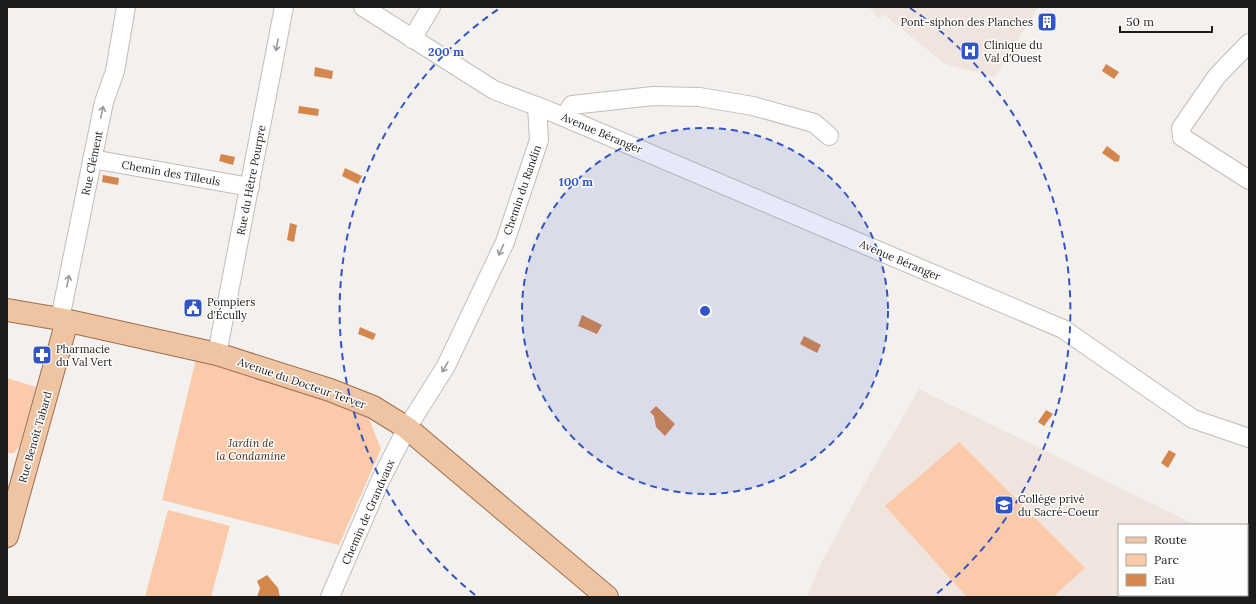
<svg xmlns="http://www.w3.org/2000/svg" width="1256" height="604" viewBox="0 0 1256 604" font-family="Lora,serif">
	<rect width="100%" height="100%" fill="#f3f0ee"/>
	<!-- built -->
	<g fill="#f0e5de">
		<polygon points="869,7 1038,7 995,77 945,64 883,14 879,19"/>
		<polygon points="919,389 1196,525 1119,525 1119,595 1247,595 1247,550 1249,551 1249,597 807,597 820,565 863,486"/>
	</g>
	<!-- green -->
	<g fill="#facaaa">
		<polygon points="196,359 226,366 367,414 381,449 339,545 162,500"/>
		<polygon points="7,378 36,387 19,447 14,453 7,453"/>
		<polygon points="959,442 1085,568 1053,597 967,597 885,506"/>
		<polygon points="168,510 230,526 211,597 145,597"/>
	</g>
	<!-- water -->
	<g fill="#d4874d">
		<polygon points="1106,64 1119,72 1114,79 1102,71"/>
		<polygon points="315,67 333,71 332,79 314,76"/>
		<polygon points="299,106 319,109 318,116 298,113"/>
		<polygon points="1107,146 1120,156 1119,161 1115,162 1102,153"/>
		<polygon points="221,154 235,157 233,165 219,161"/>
		<polygon points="345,168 362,176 358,184 342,176"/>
		<polygon points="103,175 119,178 118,185 102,182"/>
		<polygon points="290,223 297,225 294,242 287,240"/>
		<polygon points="582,315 602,325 597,334 578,326"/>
		<polygon points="360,327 376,334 373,340 358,334"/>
		<polygon points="804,336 821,345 817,353 800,344"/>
		<polygon points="656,406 675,424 665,436 656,427 654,416 650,412"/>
		<polygon points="1046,410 1053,414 1044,426 1038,422"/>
		<polygon points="1169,450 1176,454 1168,468 1161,463"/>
		<polygon points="267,575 278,588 280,597 257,597 260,588 257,581"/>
	</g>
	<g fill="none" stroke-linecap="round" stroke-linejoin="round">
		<!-- minor casing -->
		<g stroke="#c0bdba" stroke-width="20">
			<g id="minor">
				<polyline points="363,7 494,90 547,110 1063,329 1193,419 1249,438"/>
				<polyline points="412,39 431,7"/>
				<polyline points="1249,43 1217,76 1181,128 1182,137 1249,180"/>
				<polyline points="564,117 572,105 653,96 699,97 753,106 814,123 829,136"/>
				<polyline points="92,159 250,187"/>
				<polyline points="60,319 104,102 115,71 126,7"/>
				<polyline points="217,354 284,7"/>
				<polyline points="330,597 380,481 407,428 446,366 505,242 539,140 537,106"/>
			</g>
		</g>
		<!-- major casing -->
		<g stroke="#9f6f4c" stroke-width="24">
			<g id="major">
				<polyline points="7,310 60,319 217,354 330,390 373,407 407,428 607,597"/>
				<polyline points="7,536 67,321"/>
			</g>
		</g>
		<!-- minor -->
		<use href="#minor" stroke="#fff" stroke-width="18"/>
		<!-- major -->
		<use href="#major" stroke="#efc4a3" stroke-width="22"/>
	</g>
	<!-- one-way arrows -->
	<defs><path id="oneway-shaft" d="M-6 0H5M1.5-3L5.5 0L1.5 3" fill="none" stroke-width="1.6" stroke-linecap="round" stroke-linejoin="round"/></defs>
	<g stroke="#999998">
		<use href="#oneway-shaft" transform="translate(277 45) rotate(101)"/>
		<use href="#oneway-shaft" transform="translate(102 112) rotate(-78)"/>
		<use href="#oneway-shaft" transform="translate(501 250) rotate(115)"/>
		<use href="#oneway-shaft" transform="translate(68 281) rotate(-79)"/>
		<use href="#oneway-shaft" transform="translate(445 367) rotate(120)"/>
	</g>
	<!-- distance rings -->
	<circle cx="705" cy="311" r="183" fill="#3155c5" fill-opacity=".12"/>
	<g fill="none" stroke="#3155c5" stroke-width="2" stroke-dasharray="7 5">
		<circle cx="705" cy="311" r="183"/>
		<path d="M475 595A366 366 0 0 1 500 8M910 8A366 366 0 0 1 935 595"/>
	</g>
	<!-- icons -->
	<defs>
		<g id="building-square" transform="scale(1)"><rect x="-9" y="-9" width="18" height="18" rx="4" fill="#3155c5" stroke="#fffefd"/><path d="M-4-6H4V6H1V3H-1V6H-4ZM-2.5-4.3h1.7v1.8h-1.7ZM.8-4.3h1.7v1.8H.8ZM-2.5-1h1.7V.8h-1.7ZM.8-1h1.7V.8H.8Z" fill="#fff"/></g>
		<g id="hospital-square" transform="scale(1)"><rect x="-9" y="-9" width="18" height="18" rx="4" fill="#3155c5" stroke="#fffefd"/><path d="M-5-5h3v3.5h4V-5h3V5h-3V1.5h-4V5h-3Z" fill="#fff"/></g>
		<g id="civic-square" transform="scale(1)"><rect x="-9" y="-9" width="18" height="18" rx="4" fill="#3155c5" stroke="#fffefd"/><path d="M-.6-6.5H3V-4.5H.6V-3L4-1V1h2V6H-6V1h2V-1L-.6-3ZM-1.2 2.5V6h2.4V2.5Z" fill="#fff"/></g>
		<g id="pharmacy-square" transform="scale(1)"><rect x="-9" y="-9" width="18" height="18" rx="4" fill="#3155c5" stroke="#fffefd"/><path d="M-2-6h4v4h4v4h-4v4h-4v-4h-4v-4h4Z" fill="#fff"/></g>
		<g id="school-square" transform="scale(1)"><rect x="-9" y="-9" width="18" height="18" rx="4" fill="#3155c5" stroke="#fffefd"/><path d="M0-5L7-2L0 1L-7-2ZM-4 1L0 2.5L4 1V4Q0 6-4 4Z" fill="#fff"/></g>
	</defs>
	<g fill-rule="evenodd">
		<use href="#building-square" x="1047" y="22"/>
		<use href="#hospital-square" x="970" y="51"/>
		<use href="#civic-square" x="193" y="308"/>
		<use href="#pharmacy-square" x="42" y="355"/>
		<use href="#school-square" x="1004" y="505"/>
	</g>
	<g text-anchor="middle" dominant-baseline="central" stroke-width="3" stroke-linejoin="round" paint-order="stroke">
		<!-- poi labels -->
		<g font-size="11" fill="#1d1c1b" stroke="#fffefd" text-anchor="start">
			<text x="1033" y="22" text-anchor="end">Pont-siphon des Planches</text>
			<text x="984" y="45">Clinique du<tspan x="984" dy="13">Val d'Ouest</tspan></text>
			<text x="207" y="302">Pompiers<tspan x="207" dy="13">d'Écully</tspan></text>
			<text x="56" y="349">Pharmacie<tspan x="56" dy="13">du Val Vert</tspan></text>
			<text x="1018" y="499">Collège privé<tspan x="1018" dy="13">du Sacré-Coeur</tspan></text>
		</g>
		<!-- street labels -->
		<g font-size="11" fill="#1d1c1b" stroke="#fffefd">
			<text transform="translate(602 133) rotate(23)">Avenue Béranger</text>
			<text transform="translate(92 163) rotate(-78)">Rue Clément</text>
			<text transform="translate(171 173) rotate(10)">Chemin des Tilleuls</text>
			<text transform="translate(251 180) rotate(-79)">Rue du Hêtre Pourpre</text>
			<text transform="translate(522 190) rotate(-71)">Chemin du Randin</text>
			<text transform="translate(900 260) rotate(23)">Avenue Béranger</text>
			<text transform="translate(302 383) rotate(19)">Avenue du Docteur Terver</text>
			<text transform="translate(35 437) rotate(-74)">Rue Benoît Tabard</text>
			<text transform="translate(368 512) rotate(-66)">Chemin de Grandvaux</text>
		</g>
		<!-- park labels -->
		<g font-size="11" font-style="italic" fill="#47270f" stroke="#fffefd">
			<text x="251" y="443">Jardin de<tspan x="251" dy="13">la Condamine</tspan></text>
		</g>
	</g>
	<circle cx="705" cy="311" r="6" fill="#3155c5" stroke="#fffefd" stroke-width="2"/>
	<g font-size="12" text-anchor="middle" font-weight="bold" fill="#3155c5" stroke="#fffefd" stroke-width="3" stroke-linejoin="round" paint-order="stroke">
		<text x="446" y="56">200 m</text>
		<text x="576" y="186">100 m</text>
	</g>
	<!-- border -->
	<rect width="1256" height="604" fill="none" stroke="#1d1c1b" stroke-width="16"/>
	<!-- legend -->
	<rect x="1118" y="524" width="130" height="72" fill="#fffefd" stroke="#a5a4a3"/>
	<rect x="1126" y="537" width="20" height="6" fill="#efc4a3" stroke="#a5a4a3"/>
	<text x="1154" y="544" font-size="12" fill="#1d1c1b">Route</text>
	<rect x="1126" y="554" width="20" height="12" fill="#facaaa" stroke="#a5a4a3"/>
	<text x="1154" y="564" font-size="12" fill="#1d1c1b">Parc</text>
	<rect x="1126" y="574" width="20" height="12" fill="#d4874d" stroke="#a5a4a3"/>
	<text x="1154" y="584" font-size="12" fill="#1d1c1b">Eau</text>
	<!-- scale -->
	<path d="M1120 26v6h92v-6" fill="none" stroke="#1d1c1b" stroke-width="2"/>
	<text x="1126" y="26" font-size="12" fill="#1d1c1b" stroke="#fffefd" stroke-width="3" paint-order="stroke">50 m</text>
</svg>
